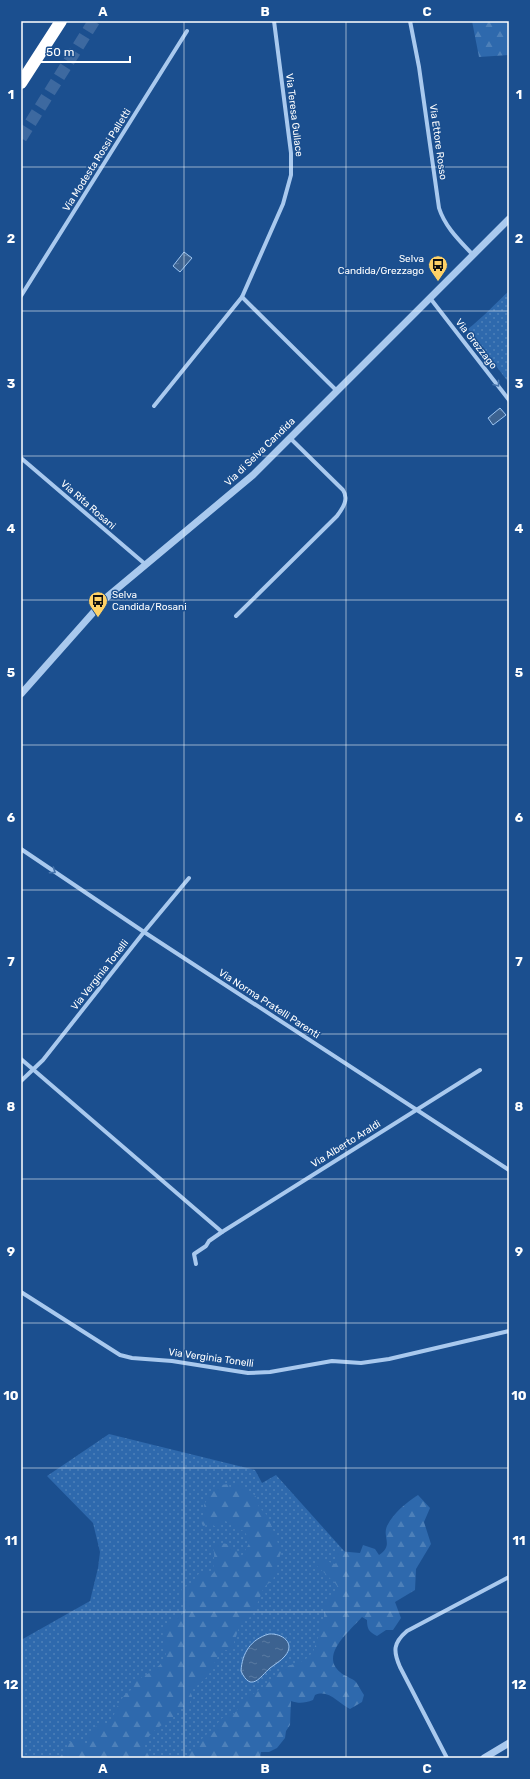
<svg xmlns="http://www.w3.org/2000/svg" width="530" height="1779" viewBox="0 0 530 1779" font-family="Rubik,sans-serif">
	<defs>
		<pattern id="grass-dots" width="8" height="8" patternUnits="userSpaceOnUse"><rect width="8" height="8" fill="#2e69ad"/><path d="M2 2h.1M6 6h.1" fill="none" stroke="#4d80b9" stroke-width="1.8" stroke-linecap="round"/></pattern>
		<pattern id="forest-firs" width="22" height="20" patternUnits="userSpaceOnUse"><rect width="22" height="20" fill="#2e69ad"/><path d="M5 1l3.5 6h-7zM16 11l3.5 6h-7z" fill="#4d80b9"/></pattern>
		<pattern id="water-ripples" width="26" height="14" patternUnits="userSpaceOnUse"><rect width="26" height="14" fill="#3c6290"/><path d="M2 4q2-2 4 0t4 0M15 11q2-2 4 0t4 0" fill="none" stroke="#597aa1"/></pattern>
	</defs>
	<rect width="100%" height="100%" fill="#1b4f8f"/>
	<!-- grass -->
	<g fill="url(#grass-dots)">
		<path d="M509,291V383L468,329C483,317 495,304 509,291Z"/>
		<polygon points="109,1434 255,1470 262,1483 276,1475 345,1552 392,1578 223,1758 21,1758 21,1640 90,1601 98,1568 100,1552 93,1523 47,1476"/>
	</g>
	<!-- forest -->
	<g fill="url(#forest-firs)">
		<polygon points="472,21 509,21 509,55 479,57"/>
		<path d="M228,1484L230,1488L234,1484L239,1485L251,1492L256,1497L259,1507L268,1516L281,1552L273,1580L264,1587L254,1612L249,1618L243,1620C237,1629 236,1640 231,1650H221L208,1676L190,1692L192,1696L188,1708L180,1709C169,1725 149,1727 144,1747L149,1756L148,1758H59L67,1748V1744L70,1742L80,1740L84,1743H87L88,1736L98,1724H109L112,1722C114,1712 122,1694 131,1690L132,1684C142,1676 156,1671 164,1660C170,1651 158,1636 165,1626C170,1620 180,1617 186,1611L183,1600L179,1597L182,1588L191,1585C194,1579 198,1573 205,1570L212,1574L214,1572C212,1564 216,1559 213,1548L217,1543C232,1543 233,1547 242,1556L250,1542L245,1532L222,1519L221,1526L218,1528L211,1524L203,1526L201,1522L205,1511L204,1505L215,1486Z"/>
		<path d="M418,1495L430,1508L424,1522L431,1544L416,1569L415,1590L395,1602L401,1618L393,1630H386L377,1636C369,1632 367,1629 367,1620L362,1617C351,1630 319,1655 340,1672C344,1676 352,1678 356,1682C359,1686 361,1691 364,1695L362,1702L350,1709C339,1704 329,1689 315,1695L313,1700C305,1703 299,1704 291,1701L290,1725L286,1731L285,1738L277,1748L269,1752H261L260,1758H185L190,1751L200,1745C201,1738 205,1733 213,1733L216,1725L222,1718L233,1715L245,1700L268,1683L285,1667L305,1660L313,1652L319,1635L320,1622L324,1618V1607L329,1596L339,1589L335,1583L316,1565L317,1561L321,1559L335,1564L338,1560L336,1554L338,1551L360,1553L363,1545L375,1549L379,1555C394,1545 382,1538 387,1526C394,1512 406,1503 418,1495Z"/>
	</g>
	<!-- water -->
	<g fill="url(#water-ripples)" stroke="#9cc4f0">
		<polygon points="184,252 192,258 180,272 173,266"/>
		<polygon points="500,408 506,415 493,425 488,418"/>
		<path d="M269,1634C282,1633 296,1643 285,1656C281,1661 275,1664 270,1668C260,1677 251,1693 241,1671C242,1653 251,1639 269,1634Z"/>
	</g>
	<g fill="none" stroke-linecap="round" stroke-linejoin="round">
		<!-- motorway-tunnel -->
		<polyline stroke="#3d69a0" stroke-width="12" stroke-dasharray="12 6" stroke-linecap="butt" points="21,138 94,21"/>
		<!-- minor -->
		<g stroke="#a9c9ee" stroke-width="4">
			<path d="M410,21L419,67L439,208C445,227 460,241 473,255"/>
			<polyline points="21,296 187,31"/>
			<polyline points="242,297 337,391"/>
			<polyline points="430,298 509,400"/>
			<polyline points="154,406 242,297 283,204 291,175 291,153 274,21"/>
			<polyline points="21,458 145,564"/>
			<path d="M236,616L337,516C343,508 349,499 343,490L290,438"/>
			<polyline points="21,849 144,932 509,1170"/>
			<polyline points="21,1059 222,1232 480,1070"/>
			<polyline points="21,1081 43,1060 144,932 189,878"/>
			<polyline points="196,1264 194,1254 206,1246 209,1241 222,1232"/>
			<polyline points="21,1292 120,1355 132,1358 172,1361 248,1373 270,1372 332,1361 361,1363 389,1359 509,1331"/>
			<path d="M447,1758L400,1667C393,1651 393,1643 407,1631L509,1577"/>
		</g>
		<!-- tertiary -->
		<g stroke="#a9c9ee" stroke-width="7">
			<polyline points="21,694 107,597 253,475 509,219"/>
			<polyline points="484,1758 509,1743"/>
		</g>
		<!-- motorway -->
		<polyline stroke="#fff" stroke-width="12" points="21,83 61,21"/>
	</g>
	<!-- one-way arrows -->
	<defs><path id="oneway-chevron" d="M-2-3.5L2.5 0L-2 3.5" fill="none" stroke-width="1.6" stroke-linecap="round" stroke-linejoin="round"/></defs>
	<g stroke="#4674ac">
		<use href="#oneway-chevron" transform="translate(497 384) rotate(52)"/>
		<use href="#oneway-chevron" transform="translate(53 871) rotate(34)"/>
	</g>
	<!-- grid -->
	<path fill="none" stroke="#fff" stroke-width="1" stroke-opacity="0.55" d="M184,21V1758M346,21V1758M21,167H509M21,311H509M21,456H509M21,600H509M21,745H509M21,890H509M21,1034H509M21,1179H509M21,1323H509M21,1468H509M21,1612H509"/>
	<!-- icons -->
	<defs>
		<g id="bus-pin" transform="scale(1)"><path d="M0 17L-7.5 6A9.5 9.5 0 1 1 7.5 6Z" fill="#ffd166" stroke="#1b4f8f"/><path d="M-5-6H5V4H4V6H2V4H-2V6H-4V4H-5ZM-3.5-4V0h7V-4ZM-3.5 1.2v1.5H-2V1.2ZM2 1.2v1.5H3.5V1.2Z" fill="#111"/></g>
	</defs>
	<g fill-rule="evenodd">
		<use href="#bus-pin" x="438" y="265"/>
		<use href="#bus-pin" x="98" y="601"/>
	</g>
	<g text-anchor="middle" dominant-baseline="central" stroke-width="3" stroke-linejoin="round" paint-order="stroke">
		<!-- street labels -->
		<g font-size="10" fill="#fff" stroke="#1b4f8f">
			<text transform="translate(294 115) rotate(83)">Via Teresa Gullace</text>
			<text transform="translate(438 142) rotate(82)">Via Ettore Rosso</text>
			<text transform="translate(97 160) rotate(-58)">Via Modesta Rossi Palletti</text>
			<text transform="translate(476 344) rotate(52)">Via Grezzago</text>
			<text transform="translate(260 452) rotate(-44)">Via di Selva Candida</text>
			<text transform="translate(88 505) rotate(41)">Via Rita Rosani</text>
			<text transform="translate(100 975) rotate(-52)">Via Verginia Tonelli</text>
			<text transform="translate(269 1004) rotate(33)">Via Norma Pratelli Parenti</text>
			<text transform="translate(346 1144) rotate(-32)">Via Alberto Araldi</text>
			<text transform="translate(211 1358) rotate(8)">Via Verginia Tonelli</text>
		</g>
		<!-- poi labels -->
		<g font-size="10" fill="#fff" stroke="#1b4f8f" text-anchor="end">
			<text x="424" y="259">Selva<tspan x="424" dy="12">Candida/Grezzago</tspan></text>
			<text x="112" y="595" text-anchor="start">Selva<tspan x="112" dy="12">Candida/Rosani</tspan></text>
		</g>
	</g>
	<!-- border -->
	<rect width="530" height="1779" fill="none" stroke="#1b4f8f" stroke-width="44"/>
	<!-- scale -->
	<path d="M40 56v6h90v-6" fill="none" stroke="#ffffff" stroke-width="2"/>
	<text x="46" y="56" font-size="12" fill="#ffffff" stroke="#1b4f8f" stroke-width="3" paint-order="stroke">50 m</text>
	<rect x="22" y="22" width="486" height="1735" fill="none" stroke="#fff" stroke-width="1.5"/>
	<g font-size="13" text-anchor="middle" font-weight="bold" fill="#fff">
		<text x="103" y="16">A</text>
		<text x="265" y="16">B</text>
		<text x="427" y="16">C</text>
		<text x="11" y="99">1</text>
		<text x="519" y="99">1</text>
		<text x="11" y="243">2</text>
		<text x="519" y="243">2</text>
		<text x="11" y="388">3</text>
		<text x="519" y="388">3</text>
		<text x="11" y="533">4</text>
		<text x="519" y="533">4</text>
		<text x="11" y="677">5</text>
		<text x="519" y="677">5</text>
		<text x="11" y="822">6</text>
		<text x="519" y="822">6</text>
		<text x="11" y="966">7</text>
		<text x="519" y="966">7</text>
		<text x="11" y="1111">8</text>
		<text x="519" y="1111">8</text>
		<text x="11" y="1256">9</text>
		<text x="519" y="1256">9</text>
		<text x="11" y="1400">10</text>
		<text x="519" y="1400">10</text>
		<text x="11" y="1545">11</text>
		<text x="519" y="1545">11</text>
		<text x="11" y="1689">12</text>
		<text x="519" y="1689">12</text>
		<text x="103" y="1773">A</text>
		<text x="265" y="1773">B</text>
		<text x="427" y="1773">C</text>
	</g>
</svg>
